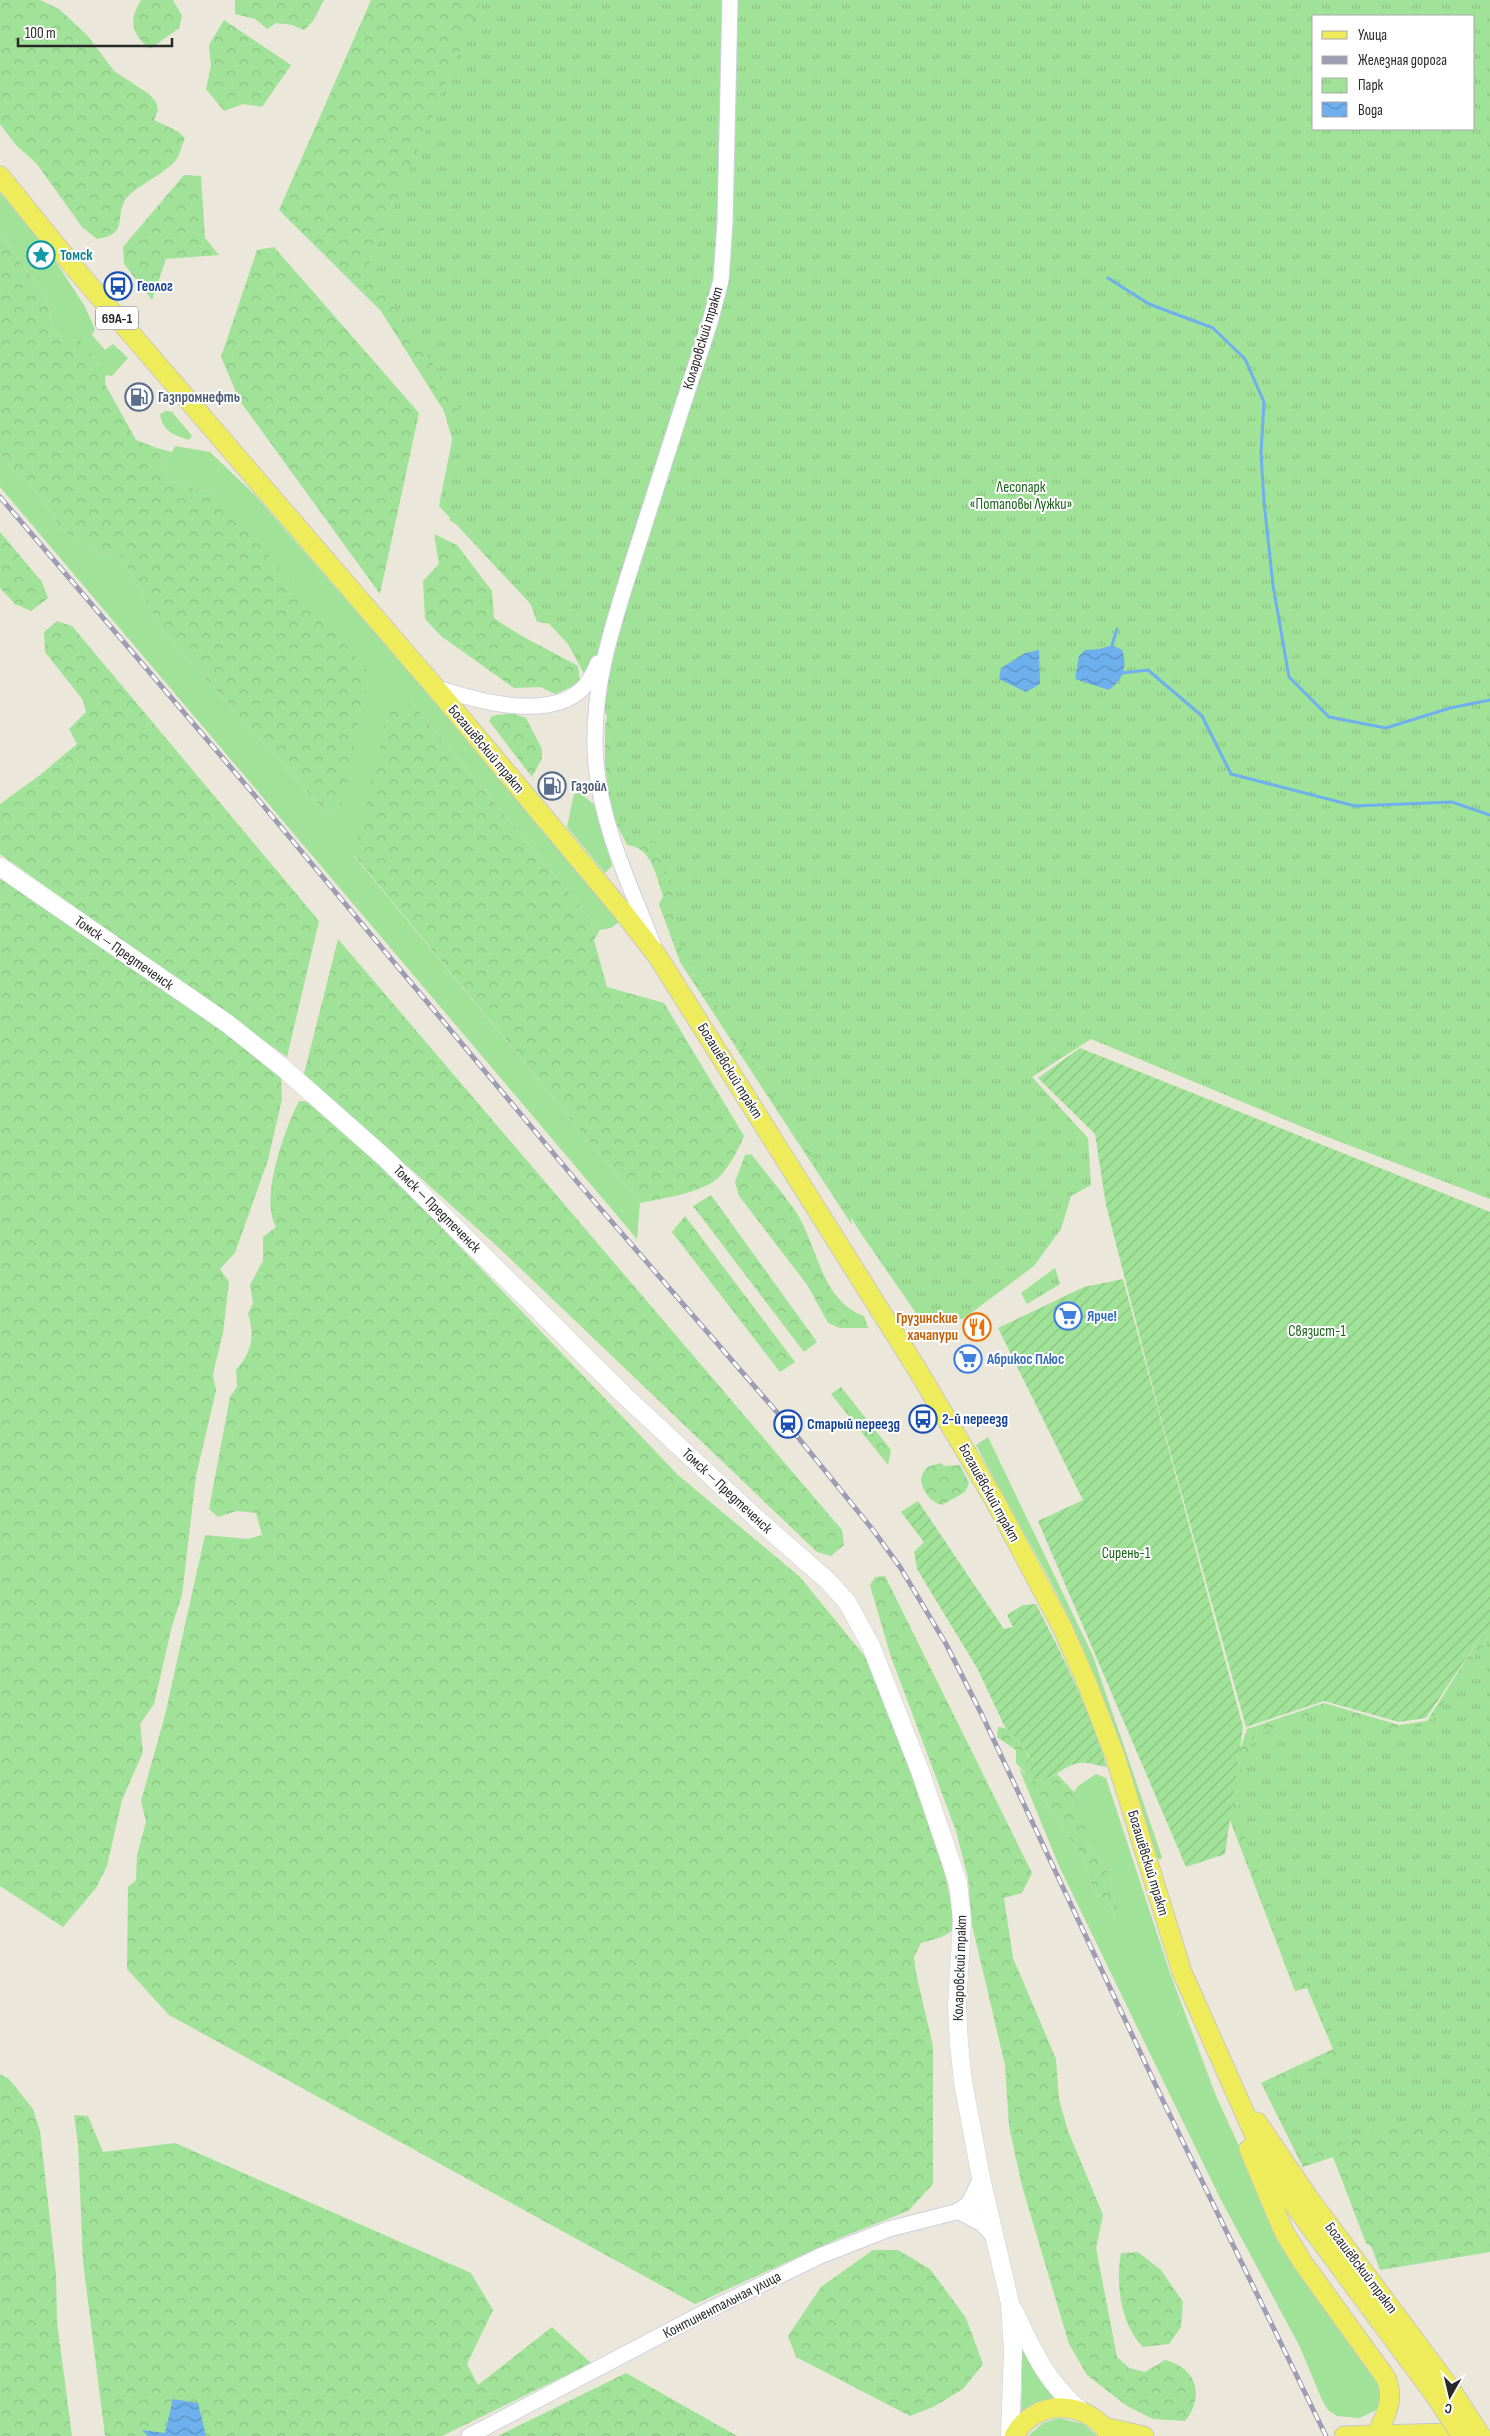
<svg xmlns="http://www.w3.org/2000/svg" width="1490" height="2436" viewBox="0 0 1490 2436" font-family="'Sofia Sans Condensed',sans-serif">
	<defs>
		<pattern id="forest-crowns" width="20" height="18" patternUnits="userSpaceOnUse" patternTransform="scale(1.25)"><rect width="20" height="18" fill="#a0e297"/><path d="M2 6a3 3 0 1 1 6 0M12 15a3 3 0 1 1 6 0" fill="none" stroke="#8ac282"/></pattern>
		<pattern id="park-tufts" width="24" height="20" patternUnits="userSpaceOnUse" patternTransform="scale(1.25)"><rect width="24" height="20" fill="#a0e297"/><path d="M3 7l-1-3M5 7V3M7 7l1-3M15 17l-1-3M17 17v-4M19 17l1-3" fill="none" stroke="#8ac282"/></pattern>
		<pattern id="garden-furrows" width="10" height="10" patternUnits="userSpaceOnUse" patternTransform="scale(1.25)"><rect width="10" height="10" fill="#a0e297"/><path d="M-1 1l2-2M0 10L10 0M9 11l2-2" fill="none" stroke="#8ac282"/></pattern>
		<pattern id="water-waves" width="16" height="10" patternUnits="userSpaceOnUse" patternTransform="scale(1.25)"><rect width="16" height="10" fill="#6db0ed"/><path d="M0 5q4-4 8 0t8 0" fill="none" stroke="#5a8fc0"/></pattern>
	</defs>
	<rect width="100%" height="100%" fill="#ebe7da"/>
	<!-- grass -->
	<g fill="#a0e297">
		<polygon points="0,193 48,250 84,305 95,329 92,335 105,350 113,344 128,358 112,376 105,375 105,371 98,363 64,342 54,332 46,297 0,233"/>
		<path d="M166,411L172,412L192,436L189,440C174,435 163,432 160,414Z"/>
		<polygon points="175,446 210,452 255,495 455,725 619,922 611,928 600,930 412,703 354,856 640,1203 637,1239 0,487 0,455 35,489 61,528 95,552 120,555 162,630 323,809 335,814 217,495 169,481 157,448 172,452"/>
		<polygon points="580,793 596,806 612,866 605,873 567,827 574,794"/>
		<path d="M988,1437L1093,1656L1162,1857L1160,1860L1156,1856C1132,1786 1111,1714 1082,1646C1051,1576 1011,1512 976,1445Z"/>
		<polygon points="1019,1768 1028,1776 1083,1858 1093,1889 1108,1903 1116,1916 1117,1906 1111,1891 1109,1873 1086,1841 1072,1802 1074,1792 1078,1786 1096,1774 1106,1778 1170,1973 1216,2096 1291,2259 1382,2385 1382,2403 1377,2410 1359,2418 1337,2416 1328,2410 1322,2400 1300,2347 1220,2198 1059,1866"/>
		<polygon points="1023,2342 1062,2399 1021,2414 1022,2384 1018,2343"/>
		<polygon points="1059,2418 1084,2424 1097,2436 1028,2436 1043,2423"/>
	</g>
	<!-- forest -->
	<g fill="url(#forest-crowns)">
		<path d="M0,0H40L59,9L87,35L114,71L149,94L156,102L158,110L154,120L179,132L185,138C182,144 181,151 178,157C168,174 131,187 124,202C116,219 127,235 97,239L82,227L37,164L16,145L0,124Z"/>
		<path d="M141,0H173L182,16L179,28L150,49C132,35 128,20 141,0Z"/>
		<polygon points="235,0 324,0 313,21 304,30 292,25 276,23 267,29 255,19 235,14"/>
		<polygon points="371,0 706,0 572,626 537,622 521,576 462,527 449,520 465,483 444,411 381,311 279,210"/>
		<polygon points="224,20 291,65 262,107 243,104 224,111 206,89 211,66 209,45"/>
		<polygon points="184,175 201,176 205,238 219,255 166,259 152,300 124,264 123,247"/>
		<polygon points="0,233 46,297 54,332 64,342 77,336 106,371 105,384 136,440 157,448 169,481 217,495 369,672 344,799 335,814 323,809 162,630 120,555 95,552 61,528 35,489 0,455"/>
		<polygon points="274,247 419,413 380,594 240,401 221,357 257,250"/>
		<polygon points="0,532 42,582 48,598 31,611 15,604 0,588"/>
		<path d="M434,534L457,545L492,591L494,618C520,637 550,650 578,666L580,683L555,694L540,687L514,688L441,636L425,619L423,581L439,564Z"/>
		<polygon points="57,621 72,626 319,921 287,1057 0,854 0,804 40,775 77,744 69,729 86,712 83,700 45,652 44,632"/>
		<path d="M614,688L850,1212L852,1225L680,962L659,904L663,896C656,876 652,847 627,845L611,813L605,764V725Z"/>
		<path d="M412,703L600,930L594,940L607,987L664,1003L744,1136C738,1150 729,1168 717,1179C700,1193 661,1199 640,1203L354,855L389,707Z"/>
		<polygon points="511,713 526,718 542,749 542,758 532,777 489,721 492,716"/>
		<polygon points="0,877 167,988 281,1074 282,1099 268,1160 235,1253 220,1269 229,1282 223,1333 213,1374 216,1391 196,1476 182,1595 172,1626 154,1704 140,1724 143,1752 122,1800 107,1866 96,1888 63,1927 0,1886"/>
		<polygon points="338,939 842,1530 844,1545 831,1556 817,1552 498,1247 304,1074"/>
		<path d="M299,1101L312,1102L380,1163L678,1475L800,1577L867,1659L886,1697L938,1843L953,1911L952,1931L942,1937L921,1943L914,1957L916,1973L933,2046V2184L908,2211L842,2237L695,2304L169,2015L127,1969L128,1887L136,1880L137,1855L146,1822L141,1801L165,1715L205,1535L248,1539L262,1535L256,1513L237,1511L218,1517L209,1509L230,1397L237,1387L236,1370C252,1351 255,1337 248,1313L253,1303L250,1285L263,1261V1237L276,1227C259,1198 285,1129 299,1101Z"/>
		<path d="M751,1154C766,1173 782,1192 796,1212C818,1246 821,1301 864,1316L868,1328H840L828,1323L808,1286L739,1196L735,1182L745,1155Z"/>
		<polygon points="711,1195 817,1342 804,1352 693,1206"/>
		<polygon points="685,1216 795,1362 780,1372 672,1232"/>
		<polygon points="841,1387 891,1450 888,1465 831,1394"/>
		<path d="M940,1463L945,1466L960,1465L969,1483L965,1492L942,1505C927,1502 913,1479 928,1467C931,1465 937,1464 940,1463Z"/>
		<path d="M885,1576L1032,1873L1022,1893L1004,1898L1013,1958L1056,2059L1059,2099L1068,2131L1103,2215L1096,2248L1117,2357L1129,2368L1145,2372L1165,2360C1197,2368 1205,2396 1185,2421L1153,2419L1127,2406L1087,2375L1069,2344L1022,2186L1009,2126L1005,2065L972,1925L968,1878L956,1831L890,1654L870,1585L875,1577Z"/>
		<polygon points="1490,1622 1490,2252 1380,2270 1371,2246 1366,2243 1333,2157 1303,2167 1261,2083 1333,2049 1307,1988 1295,1991 1230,1820 1232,1772 1247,1729 1324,1703 1399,1725 1427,1721"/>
		<path d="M998,1727C1017,1728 1029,1753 1032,1769L1048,1778L1057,1774L1074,1792L1072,1802L1077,1814L1087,1819L1089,1829H1083L1086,1841L1109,1873L1111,1891L1117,1906V1917L1108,1903L1093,1889L1083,1858L1028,1776L1016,1763V1750L997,1737Z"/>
		<polygon points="0,2074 9,2079 33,2109 40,2131 56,2274 57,2322 72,2436 0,2436"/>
		<polygon points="74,2115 88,2116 103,2152 175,2143 471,2273 493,2310 467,2364 478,2385 552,2327 591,2363 442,2436 105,2436 83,2262 78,2144"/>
		<polygon points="873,2250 898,2250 930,2269 966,2318 983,2364 963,2389 933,2407 910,2416 796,2357 788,2336 821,2287"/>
		<path d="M1138,2252L1161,2270L1183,2302L1181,2327L1169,2344L1143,2347C1121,2326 1115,2282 1121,2253Z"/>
		<polygon points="626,2373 737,2436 498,2436"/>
	</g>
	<!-- park -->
	<g fill="url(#park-tufts)" fill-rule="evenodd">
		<path d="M481,0H1490V1199L1322,1135L1091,1039L1032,1077L1088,1138L1091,1185L1071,1196L1061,1229L1034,1266L963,1319L918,1316L862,1235L678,943L672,892L657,844L625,837L612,802L615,731L568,644L439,506L459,405L369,265ZM1314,16H1474V129H1314Z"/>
		<polygon points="1055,1268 1060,1284 1027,1304 1021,1293"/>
		<polygon points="1490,1635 1490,2106 1397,2125 1300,2159 1266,2086 1343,2056 1310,1976 1298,1978 1239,1821 1240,1774 1254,1736 1325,1711 1394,1729 1427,1726"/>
	</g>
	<!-- garden -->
	<g fill="url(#garden-furrows)">
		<polygon points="1080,1048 1490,1212 1490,1623 1426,1718 1399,1722 1324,1701 1246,1727 1160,1415 1106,1205 1095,1134 1038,1078"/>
		<polygon points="1123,1279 1243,1727 1225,1854 1186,1867 1038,1521 1083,1500 998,1328 1084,1287"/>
		<path d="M918,1501L1004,1629L1013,1627L1007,1615L1023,1605L1036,1604C1063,1657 1090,1710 1107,1767C1099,1766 1088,1762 1079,1763C1062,1765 1050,1786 1031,1777L1029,1756L1020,1741L1005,1727L977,1668L917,1569L914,1552L924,1542L901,1512Z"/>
	</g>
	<!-- water -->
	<g fill="url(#water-waves)">
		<path d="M1112,645L1122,650C1128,666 1123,680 1109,690L1075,679L1079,656L1085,650L1100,649Z"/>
		<polygon points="1039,650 1040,684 1026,692 999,679 1001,668 1025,653"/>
		<polygon points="173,2399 198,2403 206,2436 148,2436 142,2430 165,2433"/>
	</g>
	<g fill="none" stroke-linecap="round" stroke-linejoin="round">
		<!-- stream -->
		<g stroke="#6db0ed" stroke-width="3">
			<polyline points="1108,278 1149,304 1213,328 1245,359 1264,402 1261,453 1264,502 1273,585 1289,677 1329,717 1386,728 1450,708 1490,700"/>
			<polyline points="1112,645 1117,629"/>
			<polyline points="1122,673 1148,670 1202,716 1231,774 1355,806 1452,802 1490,815"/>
		</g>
		<!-- tertiary casing -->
		<g stroke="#d0d0e2" stroke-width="17">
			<g id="tertiary">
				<path d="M434,687C474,700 547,722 582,689C590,682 594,672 598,663"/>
				<path d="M653,944C630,885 602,828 596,764C589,687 616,615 639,542C662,469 686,395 710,322L721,280L725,222L730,0"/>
				<polyline points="958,2211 982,2224 994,2237"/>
				<polyline points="958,2211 969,2203 981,2178"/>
				<polyline points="469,2436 707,2311 820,2256 889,2229 987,2204"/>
			</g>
		</g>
		<!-- secondary casing -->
		<g stroke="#d0d0e2" stroke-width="19">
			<g id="secondary">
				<polyline points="0,867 228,1024 282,1067 385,1158 624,1395 756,1518 828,1581 847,1602 871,1646 920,1771 958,1883 962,1920 957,2007 959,2044 963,2082 981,2178 1010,2303 1013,2351 1010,2436"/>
				<path d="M1014,2311C1033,2351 1046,2382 1081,2411"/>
			</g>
		</g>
		<!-- primary casing -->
		<g stroke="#c7c7c7" stroke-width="21">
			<g id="primary">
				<polyline points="0,176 77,271 440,693 624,913 658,957 917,1369 995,1501 1062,1627 1086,1681 1115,1756 1182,1972 1262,2152 1292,2202 1434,2394"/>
				<polyline points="1257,2122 1308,2197 1448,2385"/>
				<path d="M1249,2149L1284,2232L1303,2263L1386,2378C1395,2400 1386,2415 1376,2435"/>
				<polyline points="1104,2427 1144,2436"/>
				<path d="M1014,2436C1035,2397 1089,2400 1110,2436"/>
				<polyline points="1344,2436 1448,2433"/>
			</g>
		</g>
		<!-- tertiary -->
		<use href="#tertiary" stroke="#fff" stroke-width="15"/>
		<!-- secondary -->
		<use href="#secondary" stroke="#fff" stroke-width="18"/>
		<!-- primary -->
		<use href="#primary" stroke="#efec5b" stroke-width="19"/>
		<!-- rail casing -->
		<g stroke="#9f9db3" stroke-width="5">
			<polyline id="rail" points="0,497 256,797 579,1184 788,1425 873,1530 900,1567 946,1644 982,1715 1165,2105 1326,2436"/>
		</g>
		<!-- rail -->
		<use href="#rail" stroke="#fff" stroke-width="3" stroke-dasharray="9" stroke-linecap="butt"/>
		<!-- primary-bridge casing -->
		<g stroke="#c7c7c7" stroke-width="21" stroke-linecap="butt">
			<g id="primary-bridge">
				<polyline points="1448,2385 1481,2436"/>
				<polyline points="1434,2394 1462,2436"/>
			</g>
		</g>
		<!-- primary-bridge -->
		<use href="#primary-bridge" stroke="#efec5b" stroke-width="19"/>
	</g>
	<!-- icons -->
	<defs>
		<g id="sight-ring" transform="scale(1.4375)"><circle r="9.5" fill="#fff" stroke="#0f9aa8" stroke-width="1.5"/><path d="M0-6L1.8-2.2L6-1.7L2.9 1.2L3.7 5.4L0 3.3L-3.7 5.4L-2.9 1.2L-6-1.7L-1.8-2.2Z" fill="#0f9aa8"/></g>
		<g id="bus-ring" transform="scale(1.4375)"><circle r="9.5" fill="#fff" stroke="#1a4fb4" stroke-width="1.5"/><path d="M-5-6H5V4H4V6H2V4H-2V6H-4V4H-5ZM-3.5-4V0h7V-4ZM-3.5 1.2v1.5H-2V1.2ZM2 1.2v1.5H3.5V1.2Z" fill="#1a4fb4"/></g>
		<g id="fuel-ring" transform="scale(1.4375)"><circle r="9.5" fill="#fff" stroke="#5c6f8a" stroke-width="1.5"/><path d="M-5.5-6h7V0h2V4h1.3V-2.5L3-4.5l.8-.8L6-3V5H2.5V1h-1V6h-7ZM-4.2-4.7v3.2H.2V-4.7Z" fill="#5c6f8a"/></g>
		<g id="supermarket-ring" transform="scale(1.4375)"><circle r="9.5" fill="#fff" stroke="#3f7fe0" stroke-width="1.5"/><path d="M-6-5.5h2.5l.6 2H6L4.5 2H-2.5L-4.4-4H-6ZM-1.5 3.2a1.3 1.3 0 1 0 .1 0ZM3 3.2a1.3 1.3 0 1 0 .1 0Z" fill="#3f7fe0"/></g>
		<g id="restaurant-ring" transform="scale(1.4375)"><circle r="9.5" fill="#fff" stroke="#e8710a" stroke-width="1.5"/><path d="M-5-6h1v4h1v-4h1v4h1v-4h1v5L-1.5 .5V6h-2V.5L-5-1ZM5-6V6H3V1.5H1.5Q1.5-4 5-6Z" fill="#e8710a"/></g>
		<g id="station-ring" transform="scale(1.4375)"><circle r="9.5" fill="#fff" stroke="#1a4fb4" stroke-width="1.5"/><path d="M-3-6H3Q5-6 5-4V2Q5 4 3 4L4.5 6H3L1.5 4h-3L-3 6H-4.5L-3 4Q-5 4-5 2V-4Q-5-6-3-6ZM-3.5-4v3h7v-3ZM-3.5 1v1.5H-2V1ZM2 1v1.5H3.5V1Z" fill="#1a4fb4"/></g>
	</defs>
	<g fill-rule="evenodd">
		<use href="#sight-ring" x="41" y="255"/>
		<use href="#bus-ring" x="118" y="286"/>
		<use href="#fuel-ring" x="139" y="397"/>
		<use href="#fuel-ring" x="552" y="786"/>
		<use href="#supermarket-ring" x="1068" y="1316"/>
		<use href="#restaurant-ring" x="977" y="1327"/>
		<use href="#supermarket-ring" x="968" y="1359"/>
		<use href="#bus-ring" x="923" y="1419"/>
		<use href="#station-ring" x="788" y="1424"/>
	</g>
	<g text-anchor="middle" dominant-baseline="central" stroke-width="4" stroke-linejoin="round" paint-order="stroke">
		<!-- shield labels -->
		<rect fill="#fff" stroke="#696969" stroke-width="1" x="96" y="306.5" width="42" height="23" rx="4"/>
		<g font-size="14" font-weight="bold" fill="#292929">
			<text x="117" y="318">69А-1</text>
		</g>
		<!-- culture labels -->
		<g font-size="15" font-weight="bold" fill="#0d838f" stroke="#fff" text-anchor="start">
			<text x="60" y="255">Томск</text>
		</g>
		<!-- transit labels -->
		<g font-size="15" font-weight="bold" fill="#164399" stroke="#fff" text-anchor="start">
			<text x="137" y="286">Геолог</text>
			<text x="942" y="1419">2-й переезд</text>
			<text x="807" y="1424">Старый переезд</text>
		</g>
		<!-- street labels -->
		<g font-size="15" fill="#292929" stroke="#fff">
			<text transform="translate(703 338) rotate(-73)">Коларовский тракт</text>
			<text transform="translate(486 749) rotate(50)">Богашёвский тракт</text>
			<text transform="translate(124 953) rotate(35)">Томск — Предтеченск</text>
			<text transform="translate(730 1071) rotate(58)">Богашёвский тракт</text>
			<text transform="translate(437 1209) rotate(45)">Томск — Предтеченск</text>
			<text transform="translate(727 1491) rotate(43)">Томск — Предтеченск</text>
			<text transform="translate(989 1493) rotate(61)">Богашёвский тракт</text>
			<text transform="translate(1148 1863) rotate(73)">Богашёвский тракт</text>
			<text transform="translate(960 1968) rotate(-88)">Коларовский тракт</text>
			<text transform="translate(1361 2268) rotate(53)">Богашёвский тракт</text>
			<text transform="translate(722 2305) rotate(-27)">Континентальная улица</text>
		</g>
		<!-- service labels -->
		<g font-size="15" font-weight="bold" fill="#4e5e75" stroke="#fff" text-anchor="start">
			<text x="158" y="397">Газпромнефть</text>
			<text x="571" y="786">Газойл</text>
		</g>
		<!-- park labels -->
		<g font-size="15" fill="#1a641a" stroke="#fff">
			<text x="1021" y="487">Лесопарк<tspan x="1021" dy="17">«Потаповы Лужки»</tspan></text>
			<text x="1317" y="1331">Связист-1</text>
			<text x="1126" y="1553">Сирень-1</text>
		</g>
		<!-- shop labels -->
		<g font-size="15" font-weight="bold" fill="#366cbe" stroke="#fff" text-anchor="start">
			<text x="1087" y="1316">Ярче!</text>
			<text x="987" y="1359">Абрикос Плюс</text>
		</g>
		<!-- food labels -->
		<g font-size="15" font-weight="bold" fill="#c56008" stroke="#fff" text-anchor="end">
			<text x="958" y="1318">Грузинские<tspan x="958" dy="17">хачапури</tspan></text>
		</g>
	</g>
	<!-- legend -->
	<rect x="1312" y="15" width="162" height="115" fill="#ffffff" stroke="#a9a9a9"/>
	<rect x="1322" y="31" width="25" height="8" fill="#efec5b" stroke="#a9a9a9"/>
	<text x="1358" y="40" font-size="15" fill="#292929">Улица</text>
	<rect x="1322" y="56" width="25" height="8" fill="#9f9db3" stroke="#a9a9a9"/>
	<text x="1358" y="65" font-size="15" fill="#292929">Железная дорога</text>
	<rect x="1322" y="78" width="25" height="15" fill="url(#park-tufts)" stroke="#a9a9a9"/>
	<text x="1358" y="90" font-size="15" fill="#292929">Парк</text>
	<rect x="1322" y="102" width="25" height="15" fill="url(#water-waves)" stroke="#a9a9a9"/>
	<text x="1358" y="115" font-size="15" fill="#292929">Вода</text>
	<!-- north arrow -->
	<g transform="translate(1450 2396) rotate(188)" stroke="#ffffff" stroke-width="4" paint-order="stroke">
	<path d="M0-4L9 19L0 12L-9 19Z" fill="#292929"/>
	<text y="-8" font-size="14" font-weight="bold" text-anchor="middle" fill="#292929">С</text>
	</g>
	<!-- scale -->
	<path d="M18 38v8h154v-8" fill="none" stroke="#292929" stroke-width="2.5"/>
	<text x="25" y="38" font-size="15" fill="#292929" stroke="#ffffff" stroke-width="4" paint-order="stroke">100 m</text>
</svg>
